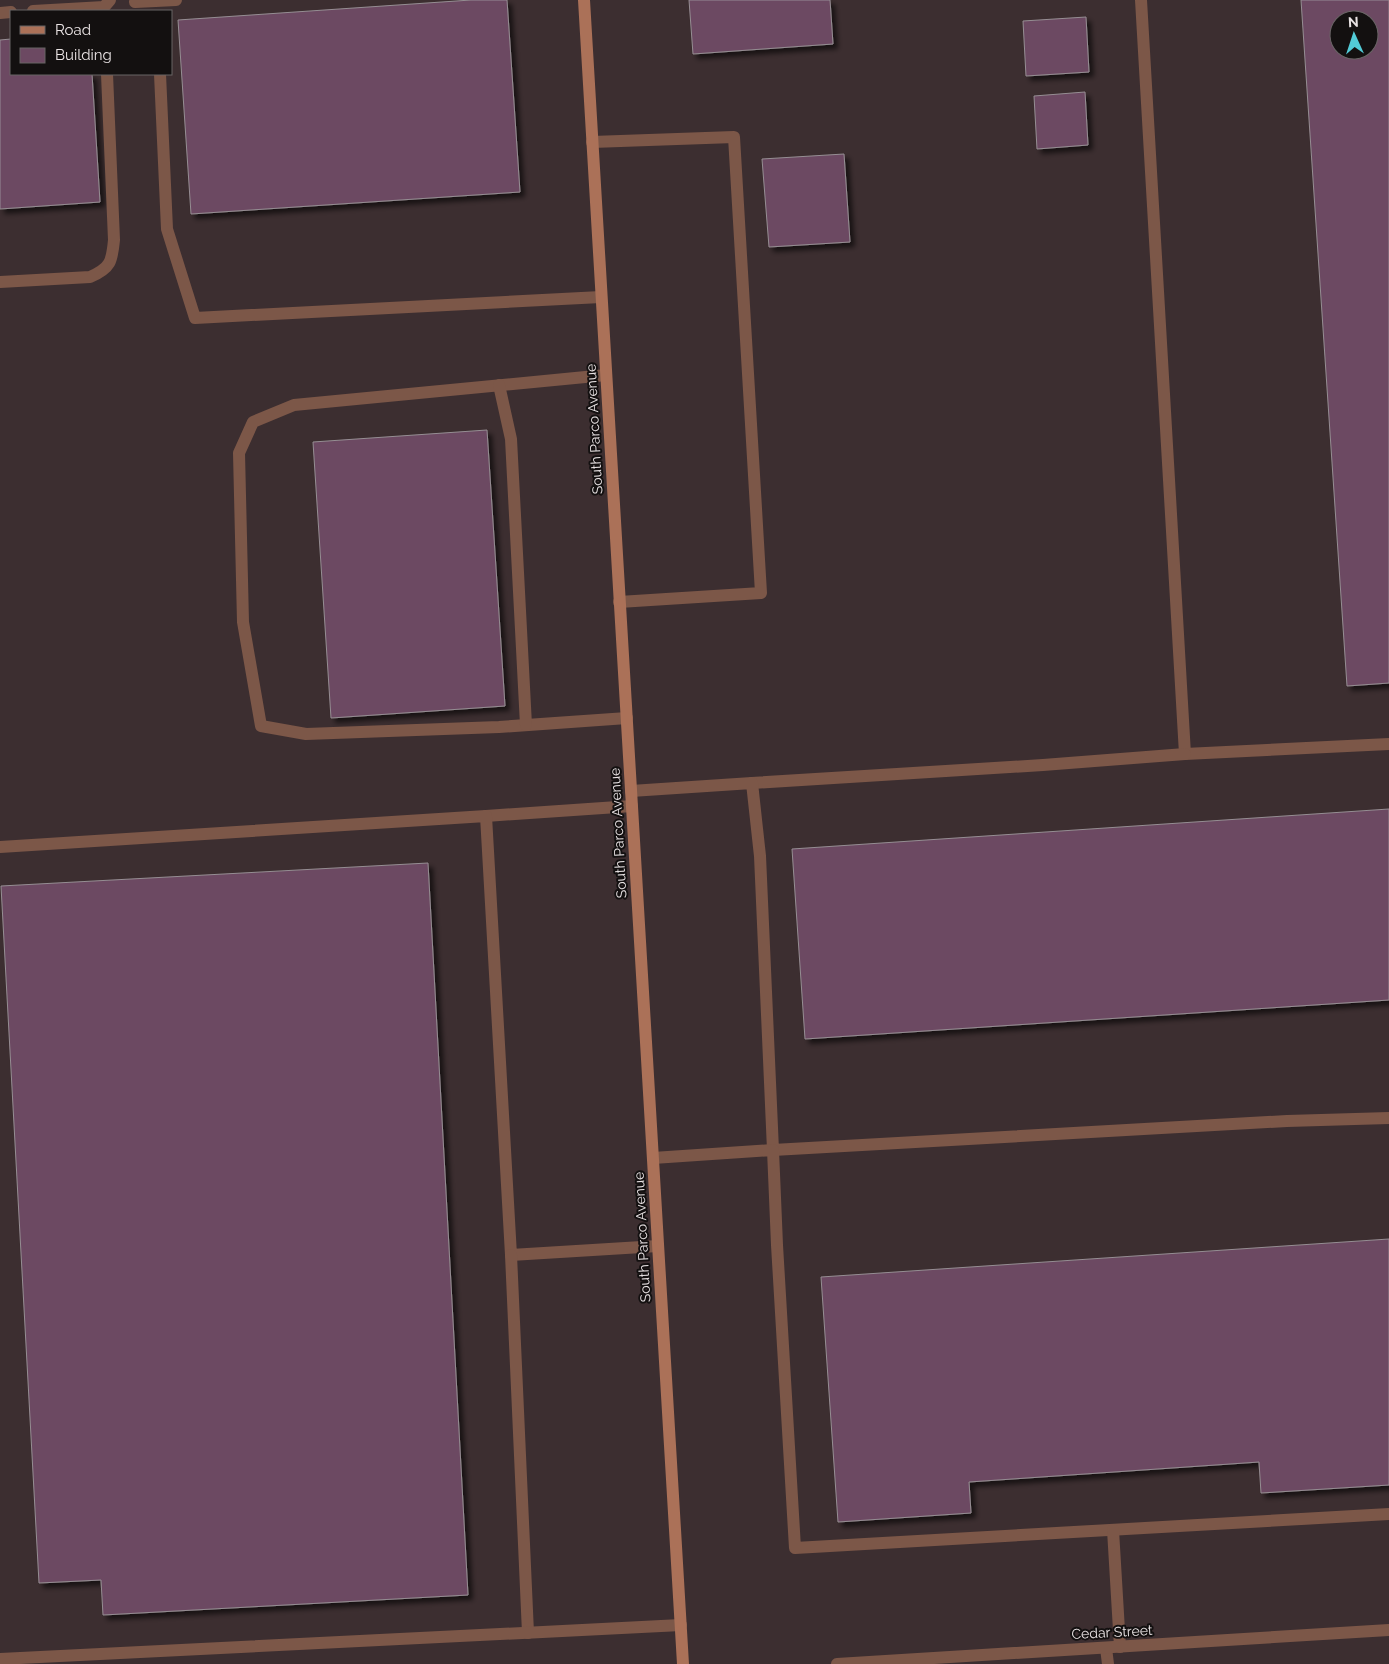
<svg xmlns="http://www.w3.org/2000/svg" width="1389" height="1664" viewBox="0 0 1389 1664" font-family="Raleway,sans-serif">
	<defs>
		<filter id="shadow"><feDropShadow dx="4.5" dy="4.5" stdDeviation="2.5" flood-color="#0009"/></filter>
	</defs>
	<rect width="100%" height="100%" fill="#2e2627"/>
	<!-- built -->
	<path fill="#3c2e30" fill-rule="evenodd" d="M0,0H1389V1664H0ZM11,11H171V74H11ZM1339,20H1369V50H1339Z"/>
	<!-- building -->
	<g fill="#6c4962" stroke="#968e93" fill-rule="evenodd" filter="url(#shadow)">
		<polygon points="471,0 507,0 520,192 191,214 178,20"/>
		<polygon points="689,0 830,0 833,44 693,54"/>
		<path d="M1301,0H1389V683L1347,686ZM1339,20H1369V50H1339Z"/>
		<polygon points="1086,17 1089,72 1026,76 1023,21"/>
		<polygon points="11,39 11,74 92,74 100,202 0,209 0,40"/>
		<polygon points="1085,92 1088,145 1037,149 1034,96"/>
		<polygon points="844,154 850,242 769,247 762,159"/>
		<polygon points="487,430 505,706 331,718 313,442"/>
		<polygon points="1389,809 1389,1000 805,1039 792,849"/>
		<polygon points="428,863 468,1595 103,1615 101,1580 39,1583 1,886"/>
		<polygon points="1389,1239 1389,1485 1261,1493 1259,1462 969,1482 971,1513 838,1522 821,1277"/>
	</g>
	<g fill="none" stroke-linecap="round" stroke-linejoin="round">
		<!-- lane -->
		<g stroke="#7c5748" stroke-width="12">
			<polyline points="1141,0 1185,754 1389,744"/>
			<polyline points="135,2 176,0"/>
			<polyline points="33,11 104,7 110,0"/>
			<polyline points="0,13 11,12"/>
			<polyline points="160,74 167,229 195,318 601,297"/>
			<polyline points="592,142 734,137 761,593 619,602"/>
			<path d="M0,282L90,277C111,268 112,261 114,240L107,74"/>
			<polyline points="606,375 294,405 253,422 239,453 243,622 261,726 306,734 499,727 627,718"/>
			<polyline points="499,385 511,439 526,725"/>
			<polyline points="752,783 1043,765 1185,754"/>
			<polyline points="631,791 752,783 760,856 773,1150 1287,1121 1389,1118"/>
			<polyline points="486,816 632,806"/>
			<polyline points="0,847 486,816 511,1255 658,1246"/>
			<polyline points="653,1158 773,1150 777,1245 795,1548 1389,1514"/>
			<polyline points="511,1255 528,1633"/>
			<polyline points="1113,1530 1120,1647"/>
			<polyline points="1106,1648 1108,1664"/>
			<polyline points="0,1659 681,1625"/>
		</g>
		<!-- street -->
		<polyline stroke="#7c5748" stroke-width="12" points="837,1664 1389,1630"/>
		<!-- secondary -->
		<polyline stroke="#ab7158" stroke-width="12" points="584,0 683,1664"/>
	</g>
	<g text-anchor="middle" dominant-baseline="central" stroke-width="4" stroke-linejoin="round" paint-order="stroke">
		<!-- street labels -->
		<g font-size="14" fill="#e9e3e4" stroke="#131010">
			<text transform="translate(594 429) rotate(-93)">South Parco Avenue</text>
			<text transform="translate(618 833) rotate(-93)">South Parco Avenue</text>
			<text transform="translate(642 1237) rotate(-93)">South Parco Avenue</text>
			<text transform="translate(1112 1632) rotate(-3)">Cedar Street</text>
		</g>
	</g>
	<!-- legend -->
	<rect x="10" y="10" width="162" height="65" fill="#131010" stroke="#696465"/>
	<rect x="20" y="26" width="25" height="8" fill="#ab7158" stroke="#696465"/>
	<text x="55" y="35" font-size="15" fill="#e9e3e4">Road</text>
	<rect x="20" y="48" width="25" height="15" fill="#6c4962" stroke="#696465"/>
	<text x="55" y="60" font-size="15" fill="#e9e3e4">Building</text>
	<!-- north arrow -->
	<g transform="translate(1354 35) rotate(357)"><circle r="24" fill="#131010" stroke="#696465"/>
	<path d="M0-4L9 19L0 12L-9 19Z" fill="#52cbd7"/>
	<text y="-8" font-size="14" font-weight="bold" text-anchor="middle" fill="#e9e3e4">N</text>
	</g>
</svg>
